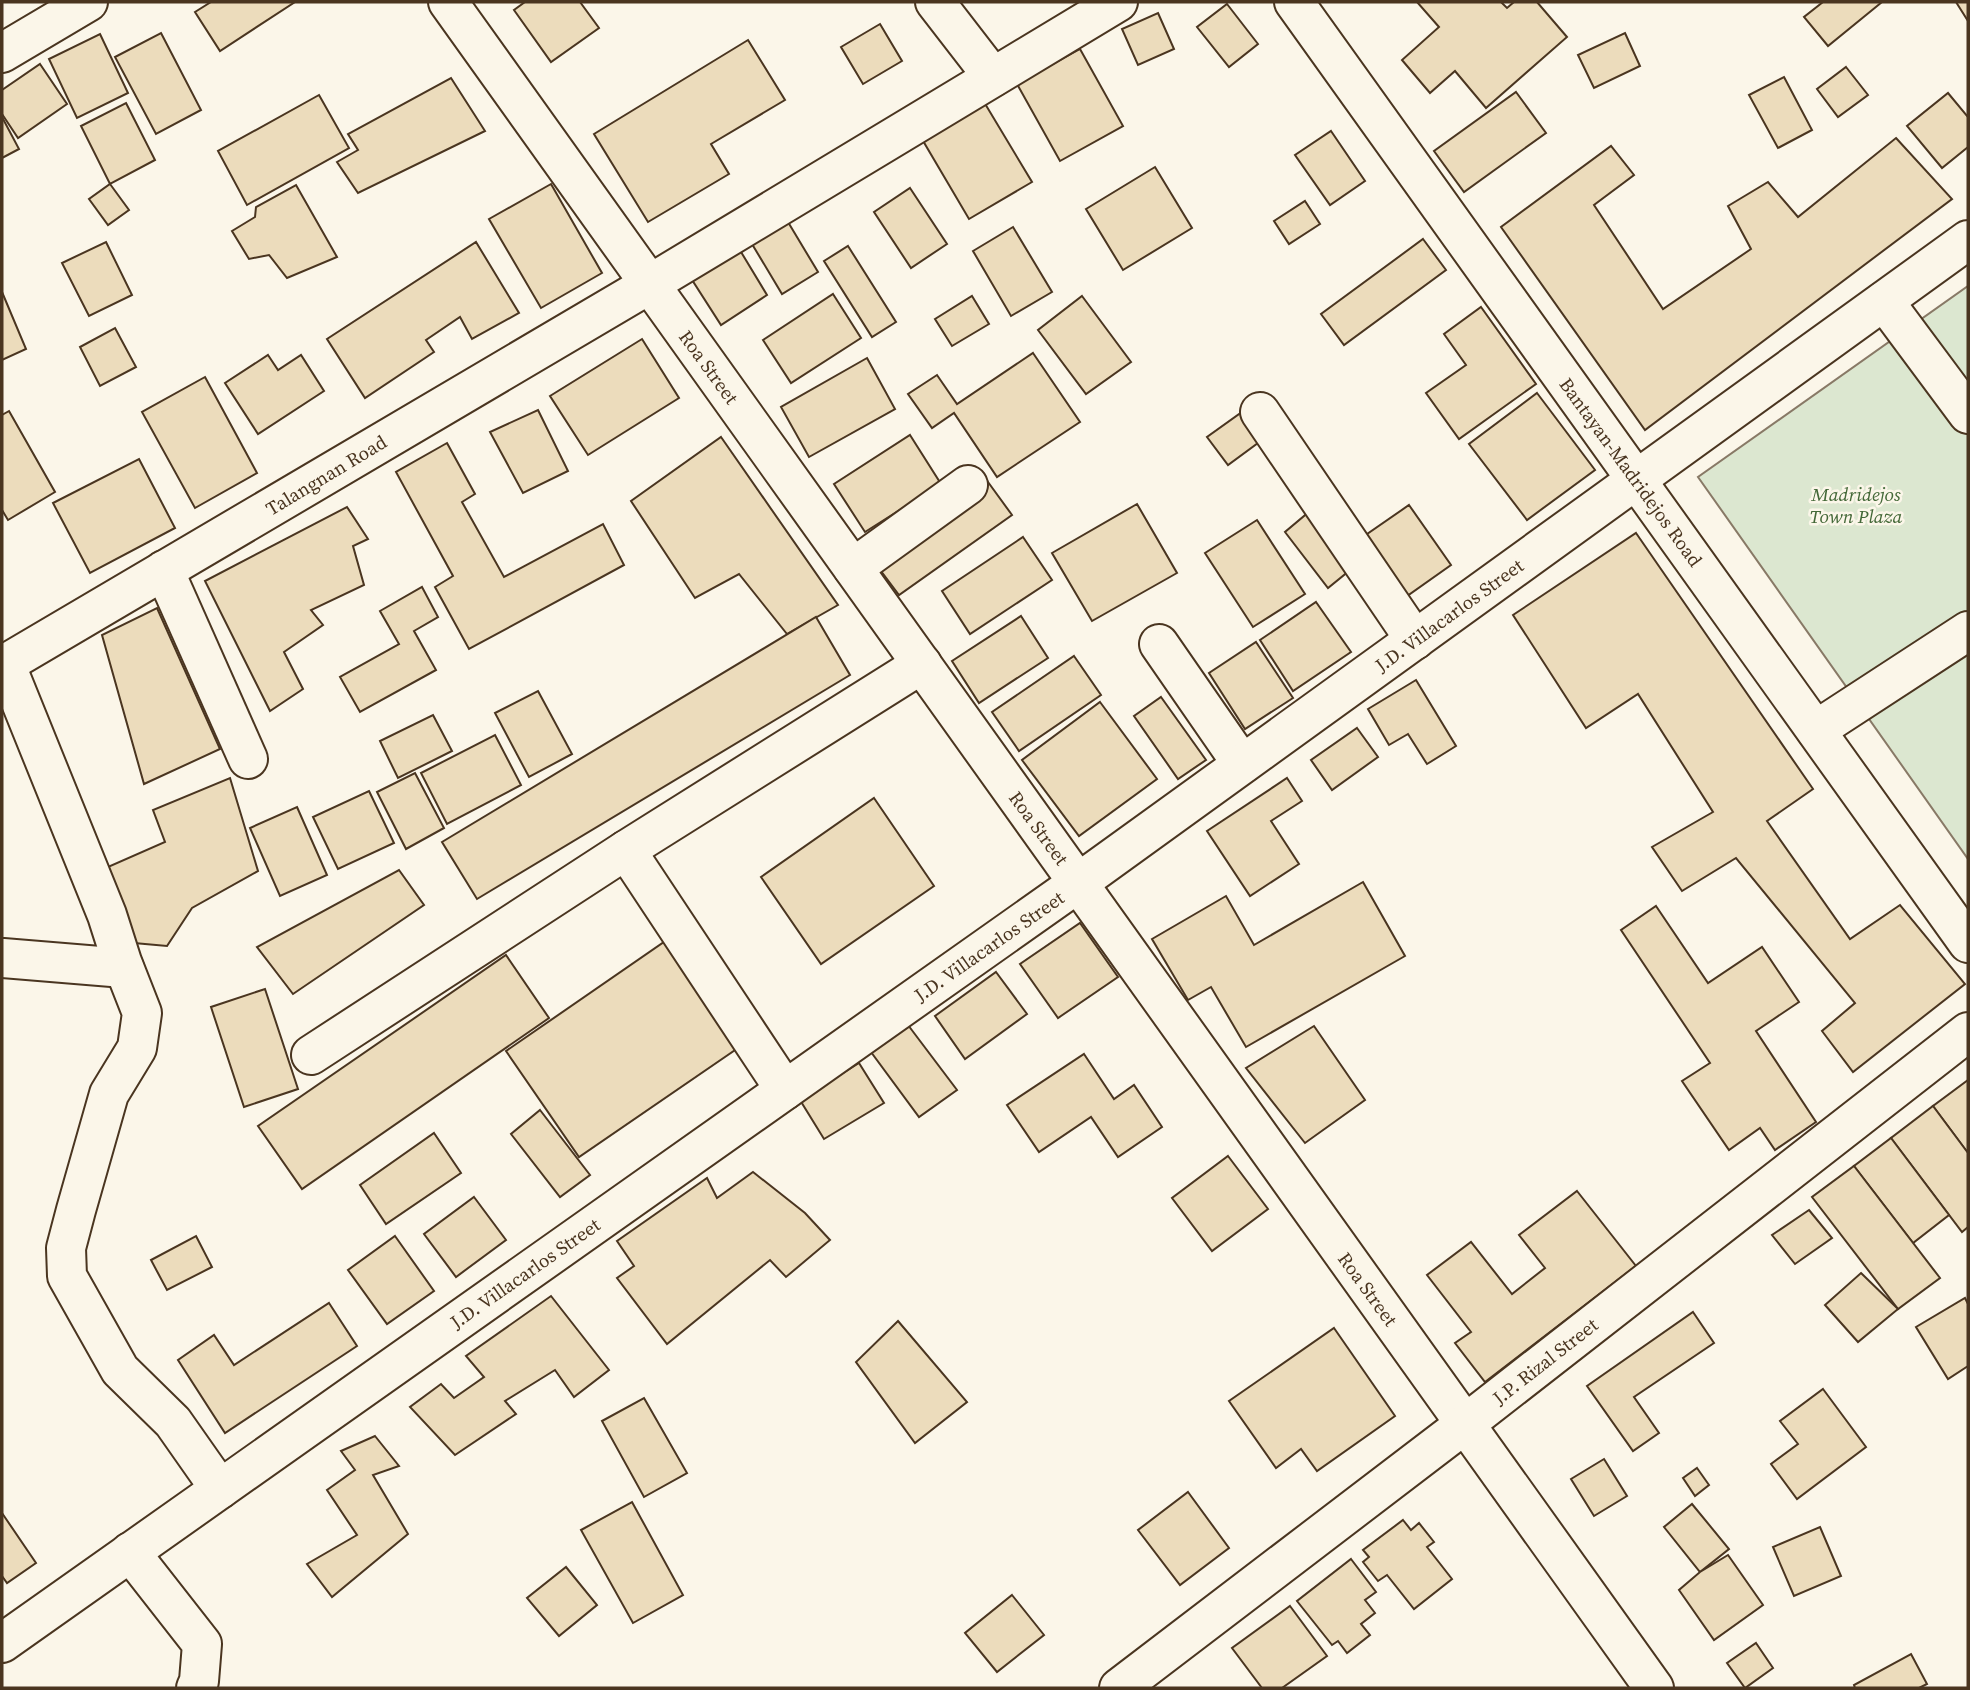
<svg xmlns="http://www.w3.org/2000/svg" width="1970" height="1690" viewBox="0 0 1970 1690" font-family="'Source Serif 4',serif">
	<rect width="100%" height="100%" fill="#fbf6e9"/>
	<!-- green -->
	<polygon fill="#dce7d0" stroke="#887966" stroke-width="2" points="1968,286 1968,859 1698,477"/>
	<!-- building -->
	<g fill="#ecdcbc" stroke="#4a3520" stroke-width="2">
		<polygon points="211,2 295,2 220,51 195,12"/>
		<polygon points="525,2 580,2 599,28 551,62 514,10"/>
		<polygon points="1417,2 1501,2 1507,8 1514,2 1537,2 1567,37 1486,108 1455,71 1430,93 1402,60 1439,27"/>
		<polygon points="1823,2 1882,2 1828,46 1804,17"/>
		<polygon points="1956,2 1968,2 1968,21"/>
		<polygon points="1227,4 1258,44 1229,67 1197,27"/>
		<polygon points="1158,13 1174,49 1138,65 1122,29"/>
		<polygon points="880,24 902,61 863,84 841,47"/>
		<polygon points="161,33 201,110 156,134 115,57"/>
		<polygon points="1625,33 1640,66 1594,88 1578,55"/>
		<polygon points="100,34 128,93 77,118 49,59"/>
		<polygon points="748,40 785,100 711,144 729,174 648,222 594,134"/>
		<polygon points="1080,49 1123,126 1060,161 1017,84"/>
		<polygon points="40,64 67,104 18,138 2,114 2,90"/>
		<polygon points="1846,67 1868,95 1838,117 1817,89"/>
		<polygon points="1784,77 1812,130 1778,148 1749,95"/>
		<polygon points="451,78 485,131 358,193 337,162 358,150 348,134"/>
		<polygon points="1516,92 1546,133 1464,192 1434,151"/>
		<polygon points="1948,93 1968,117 1968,147 1942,168 1907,126"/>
		<polygon points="319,95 349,148 247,205 218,151"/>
		<polygon points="981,97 1032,182 969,219 919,134"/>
		<polygon points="126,103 155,160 110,184 81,126"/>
		<polygon points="2,117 19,149 2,158"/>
		<polygon points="1331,131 1365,181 1330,205 1295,155"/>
		<polygon points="1896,138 1952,199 1645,430 1501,227 1611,146 1634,175 1594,205 1663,309 1751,249 1728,206 1768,182 1798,217"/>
		<polygon points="1155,167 1192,228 1123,270 1086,209"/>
		<polygon points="110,184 129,210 108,225 89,199"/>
		<polygon points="551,184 602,273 541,308 489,219"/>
		<polygon points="296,185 337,257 287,278 269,255 249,259 232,231 255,217 256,207"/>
		<polygon points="910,188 947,244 911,268 874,212"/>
		<polygon points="1305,201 1320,224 1289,244 1274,221"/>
		<polygon points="782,212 818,272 782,294 746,234"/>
		<polygon points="1013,227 1052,292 1011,316 973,251"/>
		<polygon points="1423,239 1446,270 1344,345 1321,314"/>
		<polygon points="106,242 132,295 89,316 62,263"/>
		<polygon points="476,242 519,313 472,339 460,317 426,340 434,352 365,398 327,339"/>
		<polygon points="735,242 767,295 721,325 687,272"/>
		<polygon points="848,246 896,322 872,337 824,261"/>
		<polygon points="2,292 26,349 2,360"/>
		<polygon points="833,294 861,338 791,383 763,340"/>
		<polygon points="972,296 989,324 952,346 935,319"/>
		<polygon points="1082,296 1131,362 1086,394 1038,330"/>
		<polygon points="1481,307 1536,384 1459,439 1426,393 1466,365 1444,334"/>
		<polygon points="115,328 136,367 100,386 80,347"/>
		<polygon points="642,339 679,398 588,455 550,396"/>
		<polygon points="1033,353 1080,422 997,477 954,413 932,428 908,394 937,375 957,404"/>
		<polygon points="268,355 278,370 301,355 324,391 258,434 225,383"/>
		<polygon points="867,358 895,409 809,457 781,407"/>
		<polygon points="205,377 257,473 195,508 142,412"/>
		<polygon points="1537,393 1595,470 1527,520 1469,444"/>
		<polygon points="538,410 568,471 523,493 490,432"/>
		<polygon points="9,411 55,492 8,520 2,510 2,415"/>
		<polygon points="1242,412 1262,440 1228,465 1207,437"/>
		<polygon points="910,435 941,484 865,532 834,484"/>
		<polygon points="721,437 838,605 787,634 739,574 695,598 631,501"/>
		<polygon points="447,443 475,494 462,502 504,577 603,524 624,565 469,649 435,587 453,576 396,472"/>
		<polygon points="139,459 175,528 90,573 53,503"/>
		<polygon points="988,482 1012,515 899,595 875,563"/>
		<polygon points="1137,504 1177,573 1092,621 1052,553"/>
		<polygon points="1409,505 1451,565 1400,601 1357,541"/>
		<polygon points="347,507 368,539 353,546 364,585 311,610 323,625 284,652 303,689 270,711 205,581"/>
		<polygon points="1310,511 1355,566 1328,588 1285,532"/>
		<polygon points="1257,520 1305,594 1253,627 1205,553"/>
		<polygon points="1636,533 1813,789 1767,821 1850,939 1900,905 1965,984 1853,1072 1822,1031 1855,1003 1736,858 1682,891 1652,847 1713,812 1638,694 1586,728 1513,615"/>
		<polygon points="1023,537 1052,580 970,634 942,591"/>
		<polygon points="422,587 438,617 414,631 436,670 360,712 340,677 399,644 380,611"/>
		<polygon points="1316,602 1351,652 1293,691 1260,640"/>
		<polygon points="157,608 220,749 144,784 102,635"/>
		<polygon points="1021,616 1048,658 979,703 952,661"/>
		<polygon points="816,617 850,675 477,899 442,842"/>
		<polygon points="1256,642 1293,698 1245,729 1209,673"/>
		<polygon points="1074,656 1101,695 1019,751 992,712"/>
		<polygon points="1416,680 1456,746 1427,764 1408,734 1389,745 1368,709"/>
		<polygon points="538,691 572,754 529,777 495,713"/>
		<polygon points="1161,697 1206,760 1178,779 1134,716"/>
		<polygon points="1100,702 1157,779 1079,836 1022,760"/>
		<polygon points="433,715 452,751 398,778 380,741"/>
		<polygon points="1357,728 1378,757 1332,790 1311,760"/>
		<polygon points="495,735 521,785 447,824 421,773"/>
		<polygon points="415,773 444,828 406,849 377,792"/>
		<polygon points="230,778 258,871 192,908 167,946 123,942 101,870 165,842 153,810"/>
		<polygon points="1287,778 1302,801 1271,821 1299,864 1250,896 1207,831"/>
		<polygon points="369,791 394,843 338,869 313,817"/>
		<polygon points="874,798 934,886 821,964 761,877"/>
		<polygon points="297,807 327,875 280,896 250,828"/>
		<polygon points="399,870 424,905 293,994 257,947"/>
		<polygon points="1363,882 1405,956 1246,1047 1211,987 1188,1000 1152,939 1226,896 1254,945"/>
		<polygon points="1656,906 1708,983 1762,947 1799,1002 1756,1031 1816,1122 1775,1150 1760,1128 1729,1150 1682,1081 1710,1063 1621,930"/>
		<polygon points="1080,923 1118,977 1058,1018 1020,964"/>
		<polygon points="664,942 738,1048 579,1157 506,1051"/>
		<polygon points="506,955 549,1018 302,1189 258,1126"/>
		<polygon points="996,972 1027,1014 965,1059 935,1016"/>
		<polygon points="265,989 298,1089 244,1107 211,1007"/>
		<polygon points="908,1025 957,1090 919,1117 871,1052"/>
		<polygon points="1314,1026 1365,1100 1305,1143 1246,1068"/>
		<polygon points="1084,1054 1114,1099 1134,1085 1162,1127 1118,1157 1091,1117 1039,1152 1007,1105"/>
		<polygon points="859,1063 884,1103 824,1139 800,1100"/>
		<polygon points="1968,1080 1968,1153 1933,1106"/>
		<polygon points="1933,1106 1968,1153 1968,1227 1962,1232 1891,1138"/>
		<polygon points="540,1110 590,1175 560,1197 511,1134"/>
		<polygon points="434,1133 461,1173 386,1224 360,1185"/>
		<polygon points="1891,1138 1949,1215 1913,1243 1854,1166"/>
		<polygon points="1228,1156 1268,1209 1212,1251 1172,1198"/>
		<polygon points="1854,1166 1940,1278 1898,1309 1812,1197"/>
		<polygon points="753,1172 805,1213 830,1240 786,1277 770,1260 667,1344 617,1278 634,1266 617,1241 707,1178 717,1198"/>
		<polygon points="1577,1191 1636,1266 1485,1382 1455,1343 1471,1332 1427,1275 1471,1242 1512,1294 1545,1268 1519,1235"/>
		<polygon points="474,1197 506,1240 456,1277 424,1234"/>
		<polygon points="1809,1210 1832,1238 1795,1264 1772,1235"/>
		<polygon points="196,1236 212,1267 167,1290 151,1260"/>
		<polygon points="395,1236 434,1291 387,1324 348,1270"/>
		<polygon points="1861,1273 1898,1309 1858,1342 1825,1305"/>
		<polygon points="551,1296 609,1370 574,1397 555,1370 505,1401 516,1414 455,1455 410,1407 441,1384 454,1398 484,1377 466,1356"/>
		<polygon points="1965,1298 1968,1304 1968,1366 1948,1379 1916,1327"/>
		<polygon points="329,1303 357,1346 225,1433 178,1360 214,1335 234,1365"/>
		<polygon points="1693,1312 1714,1343 1634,1397 1659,1433 1633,1451 1587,1386"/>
		<polygon points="898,1321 967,1402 915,1443 856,1362"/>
		<polygon points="1334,1328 1395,1416 1317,1471 1301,1449 1276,1468 1229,1401"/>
		<polygon points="1823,1389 1866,1447 1797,1499 1771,1464 1798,1444 1780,1421"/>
		<polygon points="644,1398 687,1473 644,1497 602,1421"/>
		<polygon points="375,1436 399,1466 373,1475 408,1534 332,1597 307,1564 357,1535 327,1490 355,1470 341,1451"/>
		<polygon points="1604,1459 1627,1496 1594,1516 1571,1479"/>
		<polygon points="1697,1468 1709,1485 1695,1496 1683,1478"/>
		<polygon points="1188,1492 1229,1548 1180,1585 1138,1530"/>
		<polygon points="632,1502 683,1595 633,1623 581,1530"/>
		<polygon points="1692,1504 1729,1549 1700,1572 1664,1527"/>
		<polygon points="2,1513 36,1563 7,1583 2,1576"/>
		<polygon points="1403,1520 1411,1530 1419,1523 1434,1542 1427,1547 1452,1579 1414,1609 1387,1575 1378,1581 1363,1562 1369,1557 1363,1550"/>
		<polygon points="1820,1527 1841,1576 1794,1596 1773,1547"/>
		<polygon points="1728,1555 1763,1605 1714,1640 1679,1590 1700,1572"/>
		<polygon points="1351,1559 1376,1592 1365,1600 1375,1613 1361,1624 1370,1635 1347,1653 1338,1641 1332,1645 1297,1601"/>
		<polygon points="566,1567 597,1605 559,1636 527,1598"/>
		<polygon points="1012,1595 1044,1635 997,1672 965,1633"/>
		<polygon points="1290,1606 1327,1656 1282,1688 1262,1688 1232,1648"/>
		<polygon points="1756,1643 1773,1668 1745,1688 1727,1663"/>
		<polygon points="1911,1654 1927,1684 1919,1688 1855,1688 1854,1685"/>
	</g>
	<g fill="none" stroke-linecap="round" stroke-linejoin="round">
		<!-- minor casing -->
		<g stroke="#4a3520" stroke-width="42">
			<g id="minor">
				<polyline points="448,2 1654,1688"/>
				<polyline points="935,2 993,77"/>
				<polyline points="1294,2 1968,943"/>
				<polyline points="2,53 88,2"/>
				<polyline points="1884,301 1968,414"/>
				<polyline points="1260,412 1415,640"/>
				<polyline points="853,568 968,485"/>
				<polyline points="164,570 248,759"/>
				<polyline points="1159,644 1242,764"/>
				<polyline points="5,663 107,915 122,962 142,1013 137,1048 109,1094 76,1210 66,1248 67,1276 120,1370 173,1422 220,1489"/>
				<polyline points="2,666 650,284 1118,2"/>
				<polyline points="1816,730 1968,631"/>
				<polyline points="626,850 785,1090"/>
				<polyline points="3,958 124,968"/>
				<polyline points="311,1055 626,850 922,664"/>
				<polyline points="130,1552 202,1644 199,1681 196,1688"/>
				<polyline points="2,1643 1078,883 1968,240"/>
				<polyline points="1119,1688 1465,1424 1968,1032"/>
			</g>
		</g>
		<!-- minor -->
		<use href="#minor" stroke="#fbf6e9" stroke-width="38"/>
	</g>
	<g text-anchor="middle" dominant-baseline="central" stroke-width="5" stroke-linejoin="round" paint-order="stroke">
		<!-- street labels -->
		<g font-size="19" fill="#4a3520" stroke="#fbf6e9">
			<text transform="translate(709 367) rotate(54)">Roa Street</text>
			<text transform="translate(1631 472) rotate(54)">Bantayan-Madridejos Road</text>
			<text transform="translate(326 475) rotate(-31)">Talangnan Road</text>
			<text transform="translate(1449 615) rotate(-36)">J.D. Villacarlos Street</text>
			<text transform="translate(1039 828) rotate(54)">Roa Street</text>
			<text transform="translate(989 946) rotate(-35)">J.D. Villacarlos Street</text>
			<text transform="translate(525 1273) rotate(-35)">J.D. Villacarlos Street</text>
			<text transform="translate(1368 1289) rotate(54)">Roa Street</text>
			<text transform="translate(1545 1361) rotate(-38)">J.P. Rizal Street</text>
		</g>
		<!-- park labels -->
		<g font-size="19" font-style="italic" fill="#436837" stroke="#fbf6e9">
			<text x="1856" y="494">Madridejos<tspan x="1856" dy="22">Town Plaza</tspan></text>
		</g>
	</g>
	<!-- border -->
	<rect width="1970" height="1690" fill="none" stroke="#4a3520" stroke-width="7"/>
</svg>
